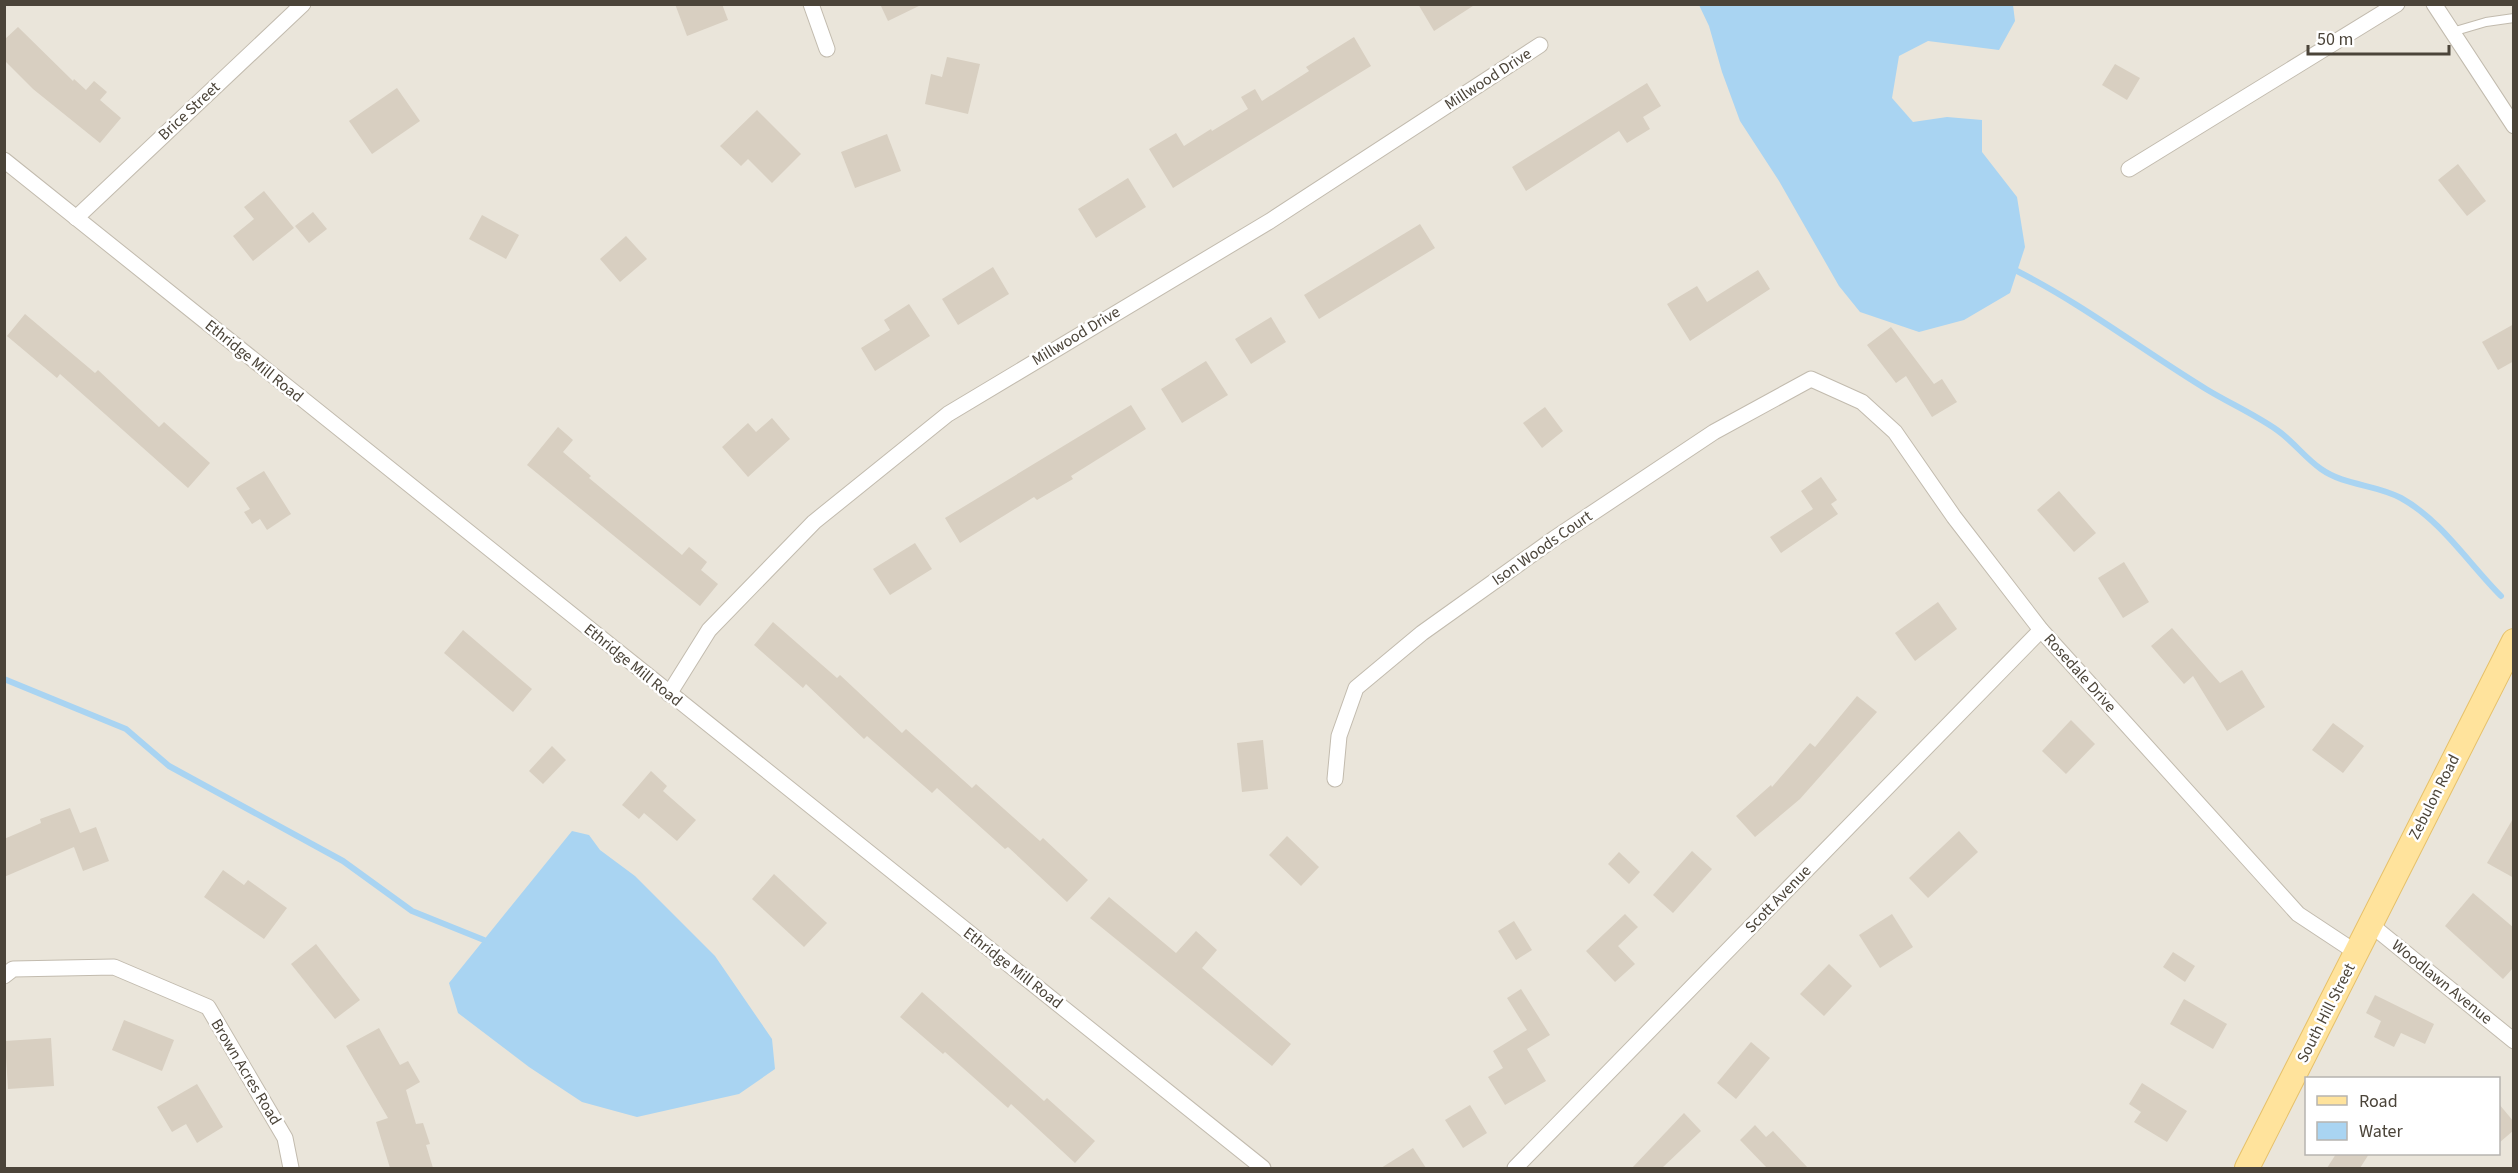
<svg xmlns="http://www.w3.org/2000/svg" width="2518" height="1173" viewBox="0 0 2518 1173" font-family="'Source Sans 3',sans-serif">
	<rect width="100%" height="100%" fill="#f6f3ec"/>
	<!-- residential -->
	<path fill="#eae5da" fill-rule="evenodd" d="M5,5H2513V1168H5ZM2306,1078H2498V1154H2306Z"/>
	<!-- water -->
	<g fill="#a9d4f2">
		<polygon points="1699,5 2013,5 2015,21 1999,50 1928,41 1899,56 1892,98 1913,122 1947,117 1982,120 1982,152 2017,197 2025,247 2010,293 1964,320 1919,332 1860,312 1839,286 1779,181 1740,121 1722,72 1709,26"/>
		<polygon points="572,831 589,835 600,850 635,876 715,956 772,1039 775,1069 739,1094 637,1117 582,1102 529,1067 458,1013 449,983"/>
	</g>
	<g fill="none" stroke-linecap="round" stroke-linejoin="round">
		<!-- stream -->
		<g stroke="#a9d4f2" stroke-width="6">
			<path d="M2017,271C2084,305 2142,350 2206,389C2229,403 2254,414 2277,430C2293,441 2305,458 2321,469C2345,486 2375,484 2401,498C2441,520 2469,564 2501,596"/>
			<polyline points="4,679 126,729 169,766 343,861 412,911 484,940"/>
		</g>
	</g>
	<!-- building -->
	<g fill="#d8cfc1">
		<polygon points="675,4 722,4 728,20 687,36"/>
		<polygon points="880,4 923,4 888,21"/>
		<polygon points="1418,4 1476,4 1434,31"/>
		<polygon points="18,27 73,81 74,79 86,90 94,81 107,92 100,100 121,118 100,143 33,89 4,60 4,40"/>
		<polygon points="1354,37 1371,66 1173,188 1149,149 1176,133 1184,146 1211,129 1212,131 1248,109 1241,97 1255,89 1262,101 1309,71 1306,67"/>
		<polygon points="947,57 980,64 968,114 925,104 931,74 942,77"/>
		<polygon points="2115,64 2140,78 2127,100 2102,85"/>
		<polygon points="1647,83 1661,106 1643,117 1650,129 1627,143 1619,131 1526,191 1512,167"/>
		<polygon points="397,88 420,121 372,154 349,121"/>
		<polygon points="757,110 801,154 772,183 748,159 741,166 720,146"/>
		<polygon points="887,134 901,171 855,188 841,152"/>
		<polygon points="2458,164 2486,201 2467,216 2438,180"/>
		<polygon points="1128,178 1146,207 1096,238 1078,209"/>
		<polygon points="264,191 294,228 253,261 233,236 254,219 244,207"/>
		<polygon points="313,212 327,229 309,243 295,226"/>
		<polygon points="482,215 519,235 506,259 469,239"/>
		<polygon points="1420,224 1435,248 1319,319 1304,295"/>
		<polygon points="626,236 647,259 620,282 600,259"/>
		<polygon points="993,267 1009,294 958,325 942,299"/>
		<polygon points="1758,270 1770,289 1690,341 1667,304 1697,286 1707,302"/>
		<polygon points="909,304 930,336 875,371 861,348 890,330 884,320"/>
		<polygon points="25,314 95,373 98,370 159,427 164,422 210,463 188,488 60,374 57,378 7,336"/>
		<polygon points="1271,317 1286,342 1251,364 1235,339"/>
		<polygon points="2514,324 2514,361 2498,370 2482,342"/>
		<polygon points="1891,327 1934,384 1942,379 1957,402 1932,417 1906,376 1896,383 1867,345"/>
		<polygon points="1206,361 1228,395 1182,423 1161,389"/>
		<polygon points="1131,405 1146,429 1071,476 1073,479 1037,500 1034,497 960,543 945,518"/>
		<polygon points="1545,407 1563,431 1542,448 1523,423"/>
		<polygon points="772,418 790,439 748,477 722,447 748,423 756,432"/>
		<polygon points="558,427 573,440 563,452 591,476 589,478 682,555 689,547 707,562 701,570 718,584 700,606 527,465"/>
		<polygon points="264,471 291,514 267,530 260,519 252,524 244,512 250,509 236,488"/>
		<polygon points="1821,477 1837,500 1831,504 1838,514 1781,553 1770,537 1813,509 1801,491"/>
		<polygon points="2059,491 2096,533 2074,552 2037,510"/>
		<polygon points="915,543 932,569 890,595 873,569"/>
		<polygon points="2124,562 2149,602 2123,618 2098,578"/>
		<polygon points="1938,602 1957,629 1915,661 1895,633"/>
		<polygon points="773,622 837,678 840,675 902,733 906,729 972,788 976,784 1040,841 1043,838 1088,880 1067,902 1008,847 1005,849 937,788 932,793 867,736 864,739 806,684 803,688 754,645"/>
		<polygon points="2172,628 2220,683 2242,670 2265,707 2227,731 2193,676 2184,684 2151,646"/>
		<polygon points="463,630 532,689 513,712 444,653"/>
		<polygon points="1857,696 1877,712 1800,799 1755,837 1736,816 1771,785 1772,787 1810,743 1815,747"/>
		<polygon points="2071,720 2095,744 2066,774 2042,751"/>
		<polygon points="2333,723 2364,746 2343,773 2312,750"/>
		<polygon points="1263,740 1268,789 1242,792 1237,743"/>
		<polygon points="552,746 566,760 543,784 529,771"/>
		<polygon points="651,771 667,786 663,791 696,820 677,841 644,813 639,819 622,805"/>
		<polygon points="70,808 80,833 96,827 109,861 83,871 74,847 4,877 4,839 41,823 40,819"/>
		<polygon points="2514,817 2514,878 2487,863"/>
		<polygon points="1959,831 1978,852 1928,898 1909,878"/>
		<polygon points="1287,836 1319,867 1301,886 1269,855"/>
		<polygon points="1692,851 1712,869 1673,913 1653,895"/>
		<polygon points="1619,852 1640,872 1629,884 1608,864"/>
		<polygon points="223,870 244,885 248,880 287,908 264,939 204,897"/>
		<polygon points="774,874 827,923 804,947 752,899"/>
		<polygon points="2473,893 2514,928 2514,967 2503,979 2445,926"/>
		<polygon points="1109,897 1176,953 1196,931 1217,950 1202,968 1291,1044 1272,1066 1090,918"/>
		<polygon points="1625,914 1638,927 1618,946 1635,964 1615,982 1586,951"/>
		<polygon points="1892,914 1913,947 1880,968 1859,935"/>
		<polygon points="1514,921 1532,950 1516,960 1498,931"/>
		<polygon points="316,944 360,1000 335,1019 291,964"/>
		<polygon points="2173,952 2195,966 2185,982 2163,967"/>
		<polygon points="1829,964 1852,986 1824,1016 1800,994"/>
		<polygon points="1521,989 1550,1035 1527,1049 1546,1081 1505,1105 1488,1077 1503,1068 1493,1051 1527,1030 1507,998"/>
		<polygon points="922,992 1044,1101 1047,1098 1095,1141 1075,1163 1011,1104 1008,1108 945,1052 943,1054 900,1017"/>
		<polygon points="2375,995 2434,1024 2425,1044 2401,1033 2394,1047 2374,1037 2381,1021 2366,1013"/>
		<polygon points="2184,999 2227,1024 2213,1049 2170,1024"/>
		<polygon points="124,1020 174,1040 162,1071 112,1050"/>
		<polygon points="379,1028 400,1065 408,1061 420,1082 406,1090 416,1124 423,1123 430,1144 426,1145 433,1168 390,1168 376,1122 388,1118 346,1046"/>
		<polygon points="51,1038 54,1086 8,1089 5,1041"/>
		<polygon points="1751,1042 1770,1058 1736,1099 1717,1083"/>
		<polygon points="2142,1083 2187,1111 2167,1142 2134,1122 2141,1112 2129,1104"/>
		<polygon points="197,1084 223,1127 197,1143 186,1124 172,1132 157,1107"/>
		<polygon points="2499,1104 2514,1122 2514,1130 2499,1143"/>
		<polygon points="1470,1105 1487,1133 1463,1148 1445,1120"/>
		<polygon points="1684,1113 1701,1131 1662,1168 1632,1168"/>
		<polygon points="1755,1125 1766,1137 1773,1131 1808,1168 1767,1168 1740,1140"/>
		<polygon points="1413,1148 1426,1168 1381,1168"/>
		<polygon points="2336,1154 2369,1154 2360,1168 2327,1168"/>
	</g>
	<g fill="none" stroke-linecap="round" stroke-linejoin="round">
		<!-- lane casing -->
		<g stroke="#c2bbae" stroke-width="10">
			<polyline id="lane" points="2452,32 2486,22 2514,18"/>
		</g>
		<!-- street casing -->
		<g stroke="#c2bbae" stroke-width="17">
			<g id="street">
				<polyline points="811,4 827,49"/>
				<polyline points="2434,4 2514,126"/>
				<polyline points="4,160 1263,1168"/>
				<polyline points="2129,169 2397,4"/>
				<polyline points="76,218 303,4"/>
				<polyline points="669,694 709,630 814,522 948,414 1270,221 1540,45"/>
				<polyline points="1335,779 1339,736 1356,688 1422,633 1555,538 1714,432 1811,379 1862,402 1895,432 1954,517 2041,630 2298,914 2357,953"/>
				<polyline points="2370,924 2514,1041"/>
				<polyline points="4,976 13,969 114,967 208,1007 285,1138 291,1168"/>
				<polyline points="1515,1168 2041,630"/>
			</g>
		</g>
		<!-- primary casing -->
		<g stroke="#e6c16a" stroke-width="26">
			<polyline id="primary" points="2247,1168 2514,641"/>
		</g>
		<!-- lane -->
		<use href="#lane" stroke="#fff" stroke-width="8"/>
		<!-- street -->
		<use href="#street" stroke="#fff" stroke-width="15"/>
		<!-- primary -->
		<use href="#primary" stroke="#ffe39c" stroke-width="24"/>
	</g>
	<g text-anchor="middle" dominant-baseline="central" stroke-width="5" stroke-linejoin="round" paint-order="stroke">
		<!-- street labels -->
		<g font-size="16" fill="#4b4439" stroke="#fff">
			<text transform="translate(1488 79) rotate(-33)">Millwood Drive</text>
			<text transform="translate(189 111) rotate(-43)">Brice Street</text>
			<text transform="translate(1076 336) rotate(-31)">Millwood Drive</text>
			<text transform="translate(254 361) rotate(39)">Ethridge Mill Road</text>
			<text transform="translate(1542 548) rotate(-35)">Ison Woods Court</text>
			<text transform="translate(633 665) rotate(39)">Ethridge Mill Road</text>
			<text transform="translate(2080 673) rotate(48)">Rosedale Drive</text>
			<text transform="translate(2434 797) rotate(-63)">Zebulon Road</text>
			<text transform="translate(1778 899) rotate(-46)">Scott Avenue</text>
			<text transform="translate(1013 968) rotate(38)">Ethridge Mill Road</text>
			<text transform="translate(2442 982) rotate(39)">Woodlawn Avenue</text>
			<text transform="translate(2326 1013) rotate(-63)">South Hill Street</text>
			<text transform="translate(246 1072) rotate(59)">Brown Acres Road</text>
		</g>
	</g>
	<!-- border -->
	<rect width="2518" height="1173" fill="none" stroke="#4b4439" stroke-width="12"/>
	<!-- legend -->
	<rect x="2305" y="1077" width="195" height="78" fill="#ffffff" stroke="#b7b4b0" stroke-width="1.5"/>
	<rect x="2317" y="1096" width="30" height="9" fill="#ffe39c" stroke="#b7b4b0" stroke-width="1.5"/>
	<text x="2359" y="1107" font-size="18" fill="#4b4439">Road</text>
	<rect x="2317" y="1122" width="30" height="18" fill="#a9d4f2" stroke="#b7b4b0" stroke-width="1.5"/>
	<text x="2359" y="1137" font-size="18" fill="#4b4439">Water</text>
	<!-- scale -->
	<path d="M2308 45v9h141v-9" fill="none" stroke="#4b4439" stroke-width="3"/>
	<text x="2317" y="45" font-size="18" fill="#4b4439" stroke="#ffffff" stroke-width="4.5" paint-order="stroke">50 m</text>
</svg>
